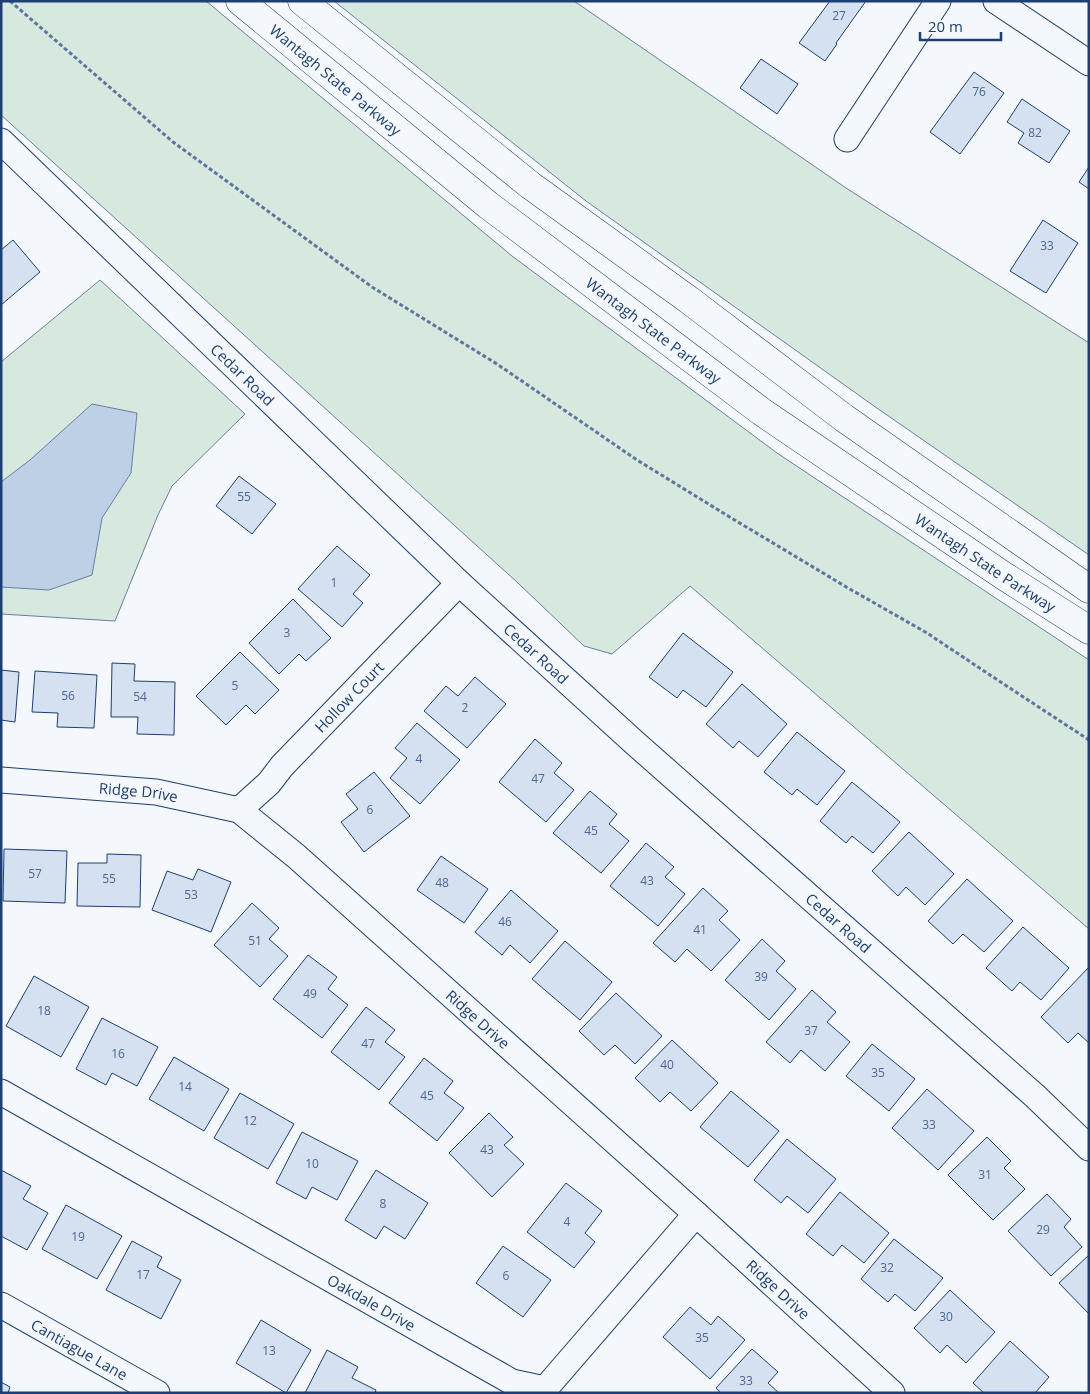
<svg xmlns="http://www.w3.org/2000/svg" width="1090" height="1394" viewBox="0 0 1090 1394" font-family="'Open Sans',sans-serif">
	<rect width="100%" height="100%" fill="#f4f7fb"/>
	<!-- green -->
	<g fill="#d7e8df" stroke="#687fa3">
		<polygon points="1,1 206,1 512,256 777,453 1089,660 1089,929 690,586 612,654 584,646 518,583 1,115"/>
		<polygon points="334,1 574,1 846,188 1089,343 1089,555 874,406 586,201"/>
		<polygon points="100,280 245,414 172,486 158,515 115,621 1,614 1,362"/>
	</g>
	<!-- water -->
	<polygon fill="#bed0e5" stroke="#687fa3" points="92,404 137,413 131,473 102,518 92,575 49,590 1,587 1,482 30,460"/>
	<!-- building -->
	<g fill="#d5e0f0" stroke="#1d3f73">
		<polygon points="830,1 866,1 836,43 837,44 825,61 799,43"/>
		<polygon points="761,59 798,84 777,114 740,88"/>
		<polygon points="974,72 1004,93 960,154 930,132"/>
		<polygon points="1022,99 1070,131 1049,163 1018,143 1024,133 1007,122"/>
		<polygon points="1089,167 1089,189 1079,182"/>
		<polygon points="1043,220 1078,243 1046,293 1010,271"/>
		<polygon points="13,240 40,272 1,305 1,250"/>
		<polygon points="239,476 276,504 252,534 216,506"/>
		<polygon points="337,546 370,575 353,594 363,603 342,627 298,589"/>
		<polygon points="293,599 331,638 306,661 299,654 279,674 249,643"/>
		<polygon points="683,633 733,672 706,707 683,690 677,698 649,677"/>
		<polygon points="240,652 279,690 255,714 246,705 226,725 196,696"/>
		<polygon points="112,663 135,664 134,681 175,682 174,735 137,734 138,717 111,717"/>
		<polygon points="1,670 19,672 15,722 1,720"/>
		<polygon points="35,671 97,675 94,728 57,727 58,713 32,712"/>
		<polygon points="475,677 506,704 467,748 424,711 446,686 458,696"/>
		<polygon points="742,684 787,724 758,757 739,741 733,748 706,724"/>
		<polygon points="417,723 460,760 420,804 390,778 407,758 395,748"/>
		<polygon points="797,732 845,771 817,805 797,789 792,795 764,772"/>
		<polygon points="535,739 562,763 554,773 574,790 546,822 499,782"/>
		<polygon points="374,772 410,816 364,852 341,822 358,809 346,794"/>
		<polygon points="852,782 900,822 873,853 852,836 846,843 820,821"/>
		<polygon points="590,791 617,814 609,824 629,841 601,873 553,833"/>
		<polygon points="909,832 954,874 925,905 906,887 898,896 872,871"/>
		<polygon points="646,843 674,867 665,877 685,894 658,926 610,886"/>
		<polygon points="4,849 67,851 65,903 3,901"/>
		<polygon points="107,854 141,855 140,907 77,906 78,863 107,863"/>
		<polygon points="441,856 488,889 464,923 417,890"/>
		<polygon points="198,869 231,882 211,932 152,910 167,871 193,880"/>
		<polygon points="967,879 1013,921 984,952 963,934 953,944 928,921"/>
		<polygon points="703,888 728,911 719,920 740,940 711,971 687,949 675,962 653,943"/>
		<polygon points="511,890 558,931 530,963 510,945 502,955 475,932"/>
		<polygon points="252,903 279,928 269,939 288,956 260,987 214,945"/>
		<polygon points="1023,927 1069,968 1041,1000 1020,982 1012,991 986,968"/>
		<polygon points="762,939 785,961 776,971 796,989 769,1020 725,980"/>
		<polygon points="565,941 612,982 580,1020 532,979"/>
		<polygon points="308,955 337,977 328,989 348,1005 322,1038 273,999"/>
		<polygon points="1089,967 1089,1043 1078,1033 1068,1043 1041,1017"/>
		<polygon points="34,976 89,1007 61,1057 6,1026"/>
		<polygon points="812,990 836,1012 827,1022 850,1042 825,1071 801,1050 790,1063 766,1042"/>
		<polygon points="616,993 662,1036 635,1064 615,1045 604,1055 579,1031"/>
		<polygon points="366,1007 395,1030 385,1042 405,1057 379,1090 331,1052"/>
		<polygon points="102,1018 158,1047 137,1086 112,1073 106,1085 76,1069"/>
		<polygon points="672,1040 718,1083 691,1111 670,1092 660,1102 635,1078"/>
		<polygon points="872,1044 915,1079 889,1111 846,1076"/>
		<polygon points="174,1057 229,1089 204,1131 149,1099"/>
		<polygon points="424,1058 453,1081 444,1093 464,1108 437,1141 389,1103"/>
		<polygon points="927,1089 974,1131 938,1170 892,1128"/>
		<polygon points="731,1091 779,1131 748,1167 700,1127"/>
		<polygon points="240,1093 294,1124 268,1169 214,1138"/>
		<polygon points="489,1113 513,1137 504,1145 524,1164 492,1197 449,1153"/>
		<polygon points="302,1132 358,1161 337,1200 312,1187 306,1199 276,1183"/>
		<polygon points="987,1137 1011,1161 1004,1168 1025,1189 993,1220 948,1175"/>
		<polygon points="787,1139 836,1179 808,1213 787,1196 781,1203 754,1180"/>
		<polygon points="1,1170 31,1186 23,1199 48,1213 27,1250 1,1236"/>
		<polygon points="376,1170 428,1203 405,1239 384,1226 376,1239 345,1220"/>
		<polygon points="566,1183 602,1211 585,1233 595,1242 574,1268 527,1232"/>
		<polygon points="840,1192 889,1233 864,1263 842,1245 833,1256 806,1234"/>
		<polygon points="1047,1194 1071,1219 1064,1227 1082,1247 1051,1276 1008,1231"/>
		<polygon points="66,1205 122,1236 97,1279 42,1249"/>
		<polygon points="894,1239 943,1278 915,1311 895,1294 888,1302 861,1279"/>
		<polygon points="132,1241 162,1257 157,1267 181,1280 161,1319 106,1290"/>
		<polygon points="503,1246 551,1280 523,1317 476,1283"/>
		<polygon points="1089,1255 1089,1314 1059,1283"/>
		<polygon points="950,1290 995,1332 966,1363 947,1345 940,1353 914,1328"/>
		<polygon points="690,1307 711,1325 718,1316 745,1340 710,1379 663,1337"/>
		<polygon points="261,1320 311,1350 286,1393 236,1363"/>
		<polygon points="1010,1341 1049,1377 1035,1393 984,1393 973,1383"/>
		<polygon points="752,1349 778,1372 768,1383 779,1393 721,1393 716,1388"/>
		<polygon points="327,1350 358,1367 352,1378 376,1390 375,1393 305,1393"/>
		<polygon points="1,1382 10,1387 8,1393 1,1393"/>
	</g>
	<g fill="none" stroke-linecap="round" stroke-linejoin="round">
		<!-- minor casing -->
		<g stroke="#1d3f73" stroke-width="27">
			<g id="minor">
				<polyline points="996,1 1089,63"/>
				<polyline points="847,139 938,1"/>
				<path id="s1" d="M1,141L459,583L636,744L1034,1095L1089,1148"/>
				<path id="s2" d="M1,780L156,792L239,810L296,856L696,1214L892,1393"/>
				<path id="s3" d="M239,810L269,783L282,766L459,583"/>
				<path id="s4" d="M1,1092L512,1382L545,1389L696,1214"/>
				<path id="s5" d="M1,1305L157,1393"/>
			</g>
		</g>
		<!-- motorway casing -->
		<g stroke="#1d3f73" stroke-width="29">
			<g id="motorway">
				<path id="s6" d="M240,1L488,205L762,412L1004,576L1089,630"/>
				<polyline points="302,1 530,185 689,300 844,418 1089,589"/>
			</g>
		</g>
		<!-- path -->
		<polyline stroke="#5e769c" stroke-width="3" stroke-dasharray="4 2.5" stroke-linecap="butt" points="10,1 173,142 372,287 497,364 637,460 733,519 848,588 927,633 993,677 1089,740"/>
		<!-- minor -->
		<use href="#minor" stroke="#f4f7fb" stroke-width="25"/>
		<!-- motorway -->
		<use href="#motorway" stroke="#f4f7fb" stroke-width="28"/>
	</g>
	<g text-anchor="middle" dominant-baseline="central" stroke-width="4" stroke-linejoin="round" paint-order="stroke">
		<!-- number labels -->
		<g font-size="12" fill="#4b6792">
			<text x="839" y="15">27</text>
			<text x="979" y="91">76</text>
			<text x="1035" y="132">82</text>
			<text x="1047" y="245">33</text>
			<text x="244" y="496">55</text>
			<text x="334" y="582">1</text>
			<text x="287" y="632">3</text>
			<text x="235" y="685">5</text>
			<text x="68" y="695">56</text>
			<text x="140" y="696">54</text>
			<text x="465" y="707">2</text>
			<text x="419" y="758">4</text>
			<text x="538" y="778">47</text>
			<text x="370" y="809">6</text>
			<text x="591" y="830">45</text>
			<text x="35" y="873">57</text>
			<text x="109" y="878">55</text>
			<text x="647" y="880">43</text>
			<text x="442" y="882">48</text>
			<text x="191" y="894">53</text>
			<text x="505" y="921">46</text>
			<text x="700" y="929">41</text>
			<text x="255" y="940">51</text>
			<text x="761" y="976">39</text>
			<text x="310" y="993">49</text>
			<text x="44" y="1010">18</text>
			<text x="811" y="1030">37</text>
			<text x="368" y="1043">47</text>
			<text x="118" y="1053">16</text>
			<text x="667" y="1064">40</text>
			<text x="878" y="1072">35</text>
			<text x="185" y="1086">14</text>
			<text x="427" y="1095">45</text>
			<text x="250" y="1120">12</text>
			<text x="929" y="1124">33</text>
			<text x="487" y="1149">43</text>
			<text x="312" y="1163">10</text>
			<text x="985" y="1174">31</text>
			<text x="383" y="1203">8</text>
			<text x="567" y="1221">4</text>
			<text x="1043" y="1229">29</text>
			<text x="78" y="1236">19</text>
			<text x="887" y="1267">32</text>
			<text x="143" y="1274">17</text>
			<text x="506" y="1275">6</text>
			<text x="946" y="1316">30</text>
			<text x="702" y="1337">35</text>
			<text x="269" y="1350">13</text>
			<text x="746" y="1380">33</text>
		</g>
		<!-- street labels -->
		<g font-size="15" fill="#1d3f73" stroke="#f4f7fb">
			<text stroke="none"><textPath href="#s6" startOffset="124">Wantagh State Parkway</textPath></text>
			<text stroke="none"><textPath href="#s6" startOffset="529">Wantagh State Parkway</textPath></text>
			<text stroke="none"><textPath href="#s1" startOffset="336">Cedar Road</textPath></text>
			<text stroke="none"><textPath href="#s6" startOffset="934">Wantagh State Parkway</textPath></text>
			<text stroke="none"><textPath href="#s1" startOffset="741">Cedar Road</textPath></text>
			<text stroke="none"><textPath href="#s3" startOffset="158">Hollow Court</textPath></text>
			<text stroke="none"><textPath href="#s2" startOffset="138">Ridge Drive</textPath></text>
			<text stroke="none"><textPath href="#s1" startOffset="1146">Cedar Road</textPath></text>
			<text stroke="none"><textPath href="#s2" startOffset="558">Ridge Drive</textPath></text>
			<text stroke="none"><textPath href="#s2" startOffset="962">Ridge Drive</textPath></text>
			<text stroke="none"><textPath href="#s4" startOffset="426">Oakdale Drive</textPath></text>
			<text stroke="none"><textPath href="#s5" startOffset="90">Cantiague Lane</textPath></text>
		</g>
	</g>
	<!-- border -->
	<rect width="1090" height="1394" fill="none" stroke="#1d3f73" stroke-width="5"/>
	<!-- scale -->
	<path d="M920 32v8h81v-8" fill="none" stroke="#1d3f73" stroke-width="2.5"/>
	<text x="928" y="32" font-size="15" fill="#1d3f73" stroke="#f4f7fb" stroke-width="4" paint-order="stroke">20 m</text>
</svg>
